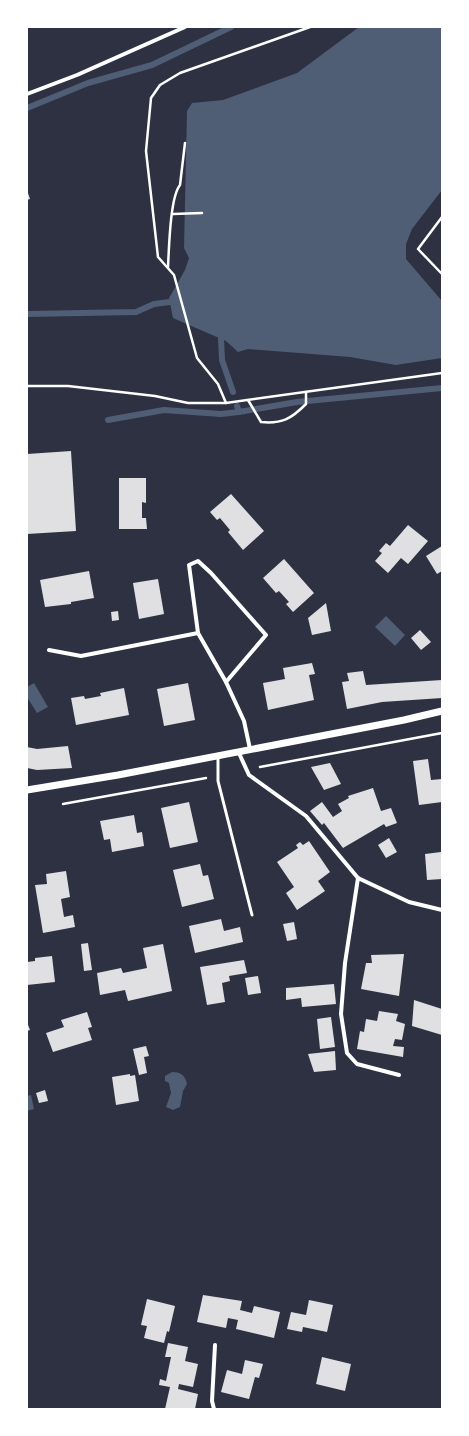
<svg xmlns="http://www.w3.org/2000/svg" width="469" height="1436" viewBox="0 0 469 1436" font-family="'Golos Text',sans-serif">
	<rect width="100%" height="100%" fill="#2d3142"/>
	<!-- water -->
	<g fill="#4f5d75">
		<polygon points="359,27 442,27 442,190 412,229 406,244 406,259 442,301 442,358 396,365 350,357 248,349 238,352 226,341 173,318 169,298 185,270 189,258 184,248 187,111 192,103 223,100 297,73"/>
		<polygon points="386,616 405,635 395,646 375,627"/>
		<polygon points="34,683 48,707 37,713 27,697 27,687"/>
		<path d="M172,1072C181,1072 185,1075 187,1084L183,1091L180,1107L173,1110L166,1107L171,1093L169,1083L165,1081V1076Z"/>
		<polygon points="31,1095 34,1109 27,1111 27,1096"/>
	</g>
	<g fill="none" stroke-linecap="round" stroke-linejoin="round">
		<!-- stream -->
		<g stroke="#4f5d75" stroke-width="6">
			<polyline points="27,108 88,83 152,65 231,27"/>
			<polyline points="27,314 136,312 154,304 170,302"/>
			<polyline points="221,339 222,360 233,392"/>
			<polyline points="239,412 297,402 442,388"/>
			<polyline points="108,420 164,410 221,414 239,412 237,406"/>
		</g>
	</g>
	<!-- building -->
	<g fill="#e0e0e3">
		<polygon points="27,190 30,199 27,200"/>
		<polygon points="71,451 76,531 27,534 27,454"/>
		<polygon points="119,478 146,478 146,503 142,502 142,518 146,518 147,529 119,529"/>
		<polygon points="231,494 264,531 243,550 228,532 230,530 220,518 217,520 210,512"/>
		<polygon points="408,525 428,541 408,564 401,558 388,573 375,561 382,553 379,551 386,543 390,546"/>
		<polygon points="442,546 442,571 437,574 426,556"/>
		<polygon points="284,559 314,593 293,612 286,604 289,602 279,591 276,593 263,578"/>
		<polygon points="89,571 94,598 71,602 71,604 45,607 40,580"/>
		<polygon points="158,579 164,614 139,619 133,583"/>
		<polygon points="326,603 331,631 312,635 308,618"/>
		<polygon points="118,611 119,620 112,621 111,612"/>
		<polygon points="420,630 431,642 421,650 411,638"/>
		<polygon points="312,663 315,674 309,675 314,700 268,710 263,683 285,679 283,668"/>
		<polygon points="363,671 366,685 442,680 442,698 382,702 347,709 342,682 349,681 347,673"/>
		<polygon points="188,683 195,720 164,726 157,689"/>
		<polygon points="124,688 129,715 76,725 71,698 84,696 85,699 101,696 100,693"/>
		<polygon points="68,746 72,768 37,770 27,768 27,747 37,749"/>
		<polygon points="428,759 431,780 442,779 442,802 419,805 413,761"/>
		<polygon points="330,763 341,784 324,790 311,767"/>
		<polygon points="373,788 381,811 391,808 397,823 386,827 384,824 343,848 324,823 322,825 310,811 322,802 333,817 342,811 338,804 349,798 348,796"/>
		<polygon points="189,802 198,842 170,848 161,808"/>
		<polygon points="134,815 137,833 142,832 144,846 112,852 110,839 104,840 100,821"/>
		<polygon points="389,838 397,852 386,858 378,845"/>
		<polygon points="309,841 330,872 318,881 325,891 297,910 286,893 294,887 277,862 298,848 296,845 300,842 303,845"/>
		<polygon points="441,852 442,879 427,880 425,854"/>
		<polygon points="200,864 203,876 208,875 214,899 182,907 173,870"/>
		<polygon points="66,871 70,897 61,899 64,917 73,915 75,927 43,933 35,885 47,884 46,874"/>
		<polygon points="221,919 224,931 240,927 243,942 195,953 189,926"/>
		<polygon points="294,922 297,939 287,941 283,924"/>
		<polygon points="88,943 92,970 84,971 81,944"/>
		<polygon points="163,944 172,991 128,1001 125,990 100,995 97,973 121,968 123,973 147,968 143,948"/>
		<polygon points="404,954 399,996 361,989 366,963 372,963 371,955"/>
		<polygon points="52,956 55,982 27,985 27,962 35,961 35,958"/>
		<polygon points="244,960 247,973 229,976 230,981 222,983 225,1002 207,1005 200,967"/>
		<polygon points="258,976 261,993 248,995 245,978"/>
		<polygon points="334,984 336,1004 302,1007 301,998 286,1000 286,988"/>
		<polygon points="414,1000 442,1009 442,1035 412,1026"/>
		<polygon points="379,1011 398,1014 396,1021 405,1024 402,1040 395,1039 393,1046 404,1047 403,1057 357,1049 360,1031 364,1032 366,1019 377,1021"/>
		<polygon points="87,1012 92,1027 88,1028 92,1040 53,1052 46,1033 64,1027 61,1020"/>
		<polygon points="331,1017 335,1047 320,1049 317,1019"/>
		<polygon points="27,1022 30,1030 27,1031"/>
		<polygon points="146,1046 149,1056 144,1057 147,1073 139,1075 133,1049"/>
		<polygon points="335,1051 336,1070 314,1072 308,1054"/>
		<polygon points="130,1074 130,1076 135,1075 139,1101 116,1105 112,1077"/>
		<polygon points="45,1090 48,1101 39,1103 36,1093"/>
		<polygon points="203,1295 242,1301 240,1310 252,1313 254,1306 280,1312 274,1338 236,1329 238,1320 228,1318 226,1328 197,1322"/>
		<polygon points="147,1299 175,1306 169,1332 167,1331 164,1343 144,1338 147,1326 141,1325"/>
		<polygon points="309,1300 333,1305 327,1332 303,1327 302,1332 287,1329 291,1312 306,1315"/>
		<polygon points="168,1343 188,1347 185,1361 198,1364 193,1387 179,1384 178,1389 198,1394 195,1409 165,1409 170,1387 159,1385 160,1379 166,1381 171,1357 165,1357"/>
		<polygon points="322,1357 351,1364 345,1391 316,1384"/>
		<polygon points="245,1360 263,1364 259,1378 255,1377 249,1399 221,1392 227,1370 242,1374"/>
	</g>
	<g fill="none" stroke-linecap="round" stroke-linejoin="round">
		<!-- path -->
		<g stroke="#fff" stroke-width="2.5">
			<polyline points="310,27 180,73 160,85 151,98 146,151 158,257 174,275 197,358 218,384 226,403 442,373"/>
			<polyline points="173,214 202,213"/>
			<polyline points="442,217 418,249 442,274"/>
			<path d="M168,267C169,249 170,197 180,185L185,143"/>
			<polyline points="27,386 68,386 155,396 188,403 226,403"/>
			<path d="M248,400L261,422C282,424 291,419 306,404V392"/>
			<polyline points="260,767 442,733"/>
			<polyline points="63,804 206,778"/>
		</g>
		<!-- service -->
		<polyline stroke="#fff" stroke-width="3" points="218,755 218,781 252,915"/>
		<!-- minor -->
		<g stroke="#fff" stroke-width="4">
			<polyline points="27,94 77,75 185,27"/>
			<polyline points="198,633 226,682"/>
			<polyline points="49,650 81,656 198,633 189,565 198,561 211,573 266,635 226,682 244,721 250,749"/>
			<polyline points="238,751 249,775 306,816 358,878 409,902 442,910"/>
			<polyline points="358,878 345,963 341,1014 347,1053 357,1064 399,1075"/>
			<polyline points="214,1409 212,1401 215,1345"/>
		</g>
		<!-- tertiary -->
		<polyline stroke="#fff" stroke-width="7" points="27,790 118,775 404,720 442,711"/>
	</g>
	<!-- border -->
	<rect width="469" height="1436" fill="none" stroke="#ffffff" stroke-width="56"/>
</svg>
